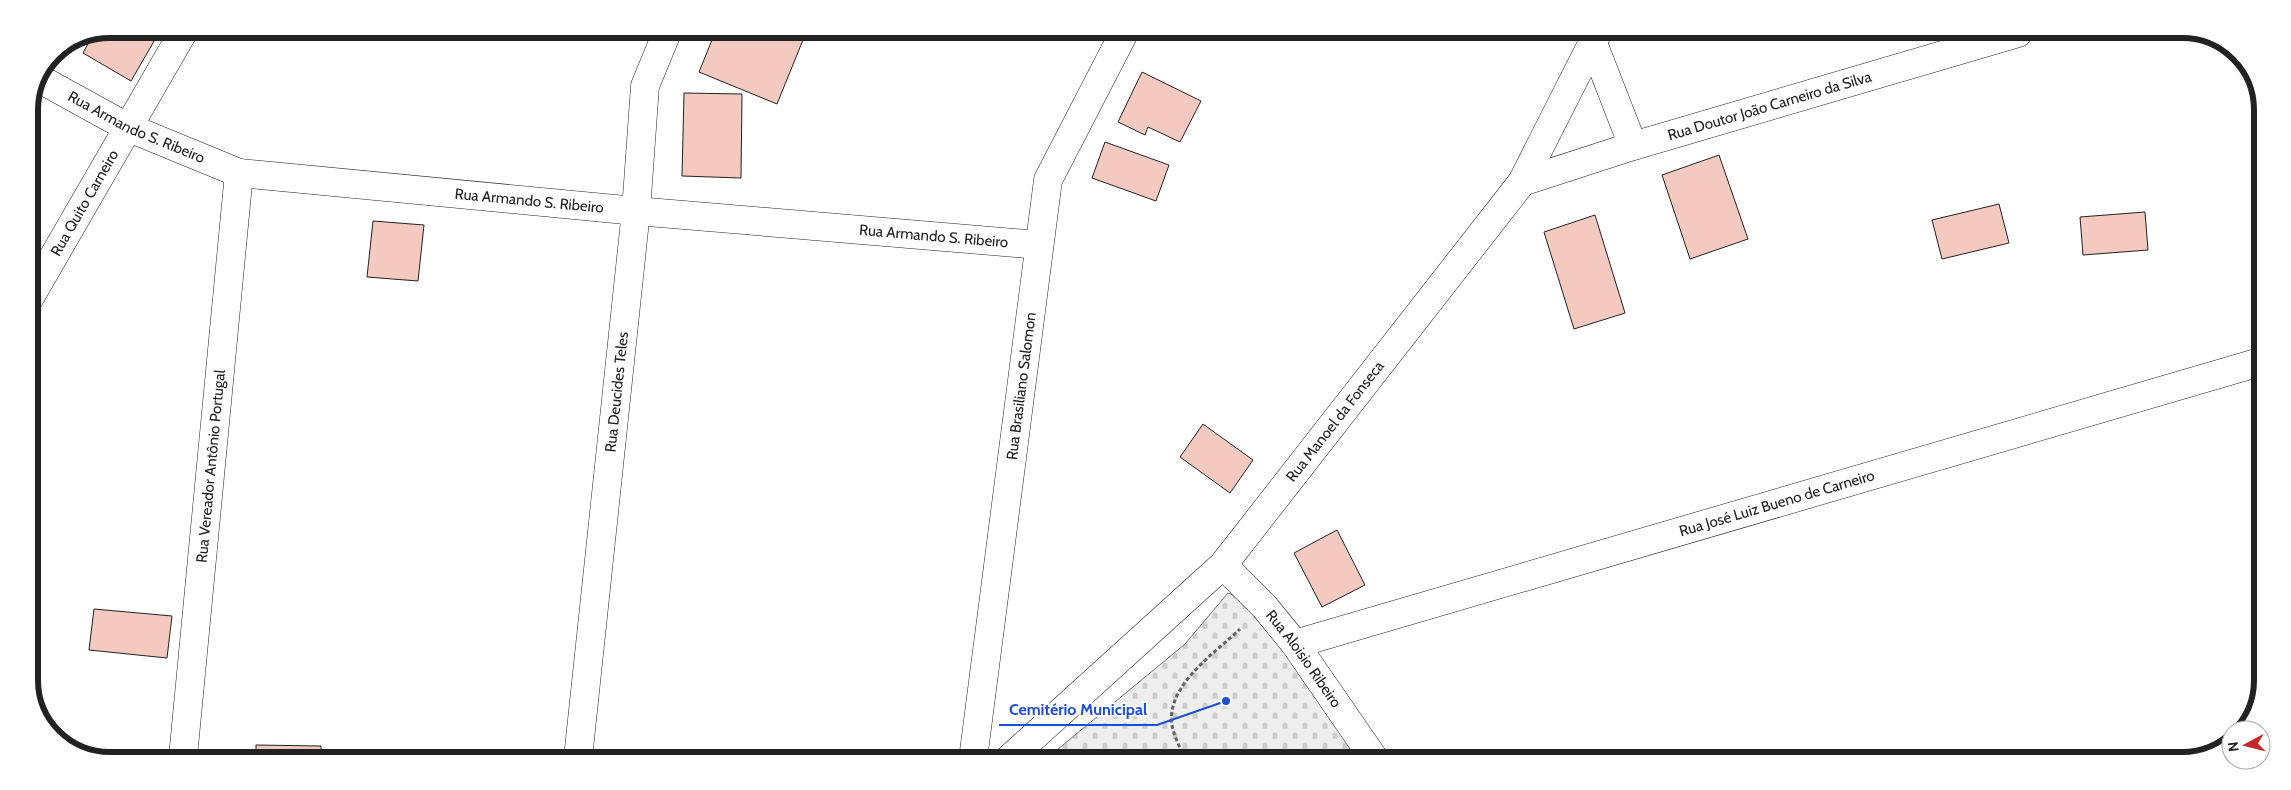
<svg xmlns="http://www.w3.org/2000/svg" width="2291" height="790" viewBox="0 0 2291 790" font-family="Cabin,sans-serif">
	<defs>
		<pattern id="cemetery-stones" width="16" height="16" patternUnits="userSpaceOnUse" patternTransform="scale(1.25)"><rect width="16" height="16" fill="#eee"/><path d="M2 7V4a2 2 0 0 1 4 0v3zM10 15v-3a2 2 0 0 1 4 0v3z" fill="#ccc"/></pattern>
	</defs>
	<rect width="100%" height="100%" fill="#fff"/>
	<!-- cemetery -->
	<polygon fill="url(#cemetery-stones)" stroke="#6f6f6f" points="1228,593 1282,616 1374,760 1046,759 1185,644"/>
	<!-- building -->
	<g fill="#f3c9c0" stroke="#222">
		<polygon points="109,29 161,29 131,81 83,53 92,36"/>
		<polygon points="716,30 807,30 777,104 699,72"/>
		<polygon points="1142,72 1201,101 1180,142 1148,127 1145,135 1118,122"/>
		<polygon points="684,93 742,94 741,178 682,176"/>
		<polygon points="1105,142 1169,165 1156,201 1092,178"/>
		<polygon points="1719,155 1748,239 1690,259 1662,175"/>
		<polygon points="1999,204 2009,243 1942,259 1932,220"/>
		<polygon points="2145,212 2148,250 2083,255 2080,217"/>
		<polygon points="1595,215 1625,313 1574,329 1544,232"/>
		<polygon points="373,221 424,225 418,281 367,277"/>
		<polygon points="1203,424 1253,460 1230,493 1180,457"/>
		<polygon points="1337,530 1365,585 1322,607 1294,553"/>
		<polygon points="94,609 172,616 167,658 89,650"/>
		<polygon points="256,745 321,746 321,758 256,757"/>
	</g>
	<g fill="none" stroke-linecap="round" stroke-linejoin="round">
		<!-- street casing -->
		<g stroke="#222" stroke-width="29">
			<g id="street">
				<polyline points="1593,43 1633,146"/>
				<path id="s1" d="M40,79L127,127L239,173L636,211L1039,245"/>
				<path id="s2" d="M1522,182L1633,146L2018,33"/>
				<path id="s3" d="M29,299L185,29"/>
				<path id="s4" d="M1223,565L1264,606L1295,644L1375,760"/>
				<path id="s5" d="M1295,644L2260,362"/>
				<path id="s6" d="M183,757L239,173"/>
				<path id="s7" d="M578,758L636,211L645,86L668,30"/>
				<path id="s8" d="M973,759L1048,180L1125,31"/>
				<path id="s9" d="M1009,759L1223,565L1522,182L1598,32"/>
			</g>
		</g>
		<!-- path -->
		<path stroke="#646464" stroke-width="3" stroke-dasharray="4 2.5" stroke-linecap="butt" d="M1185,759C1181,750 1176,740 1173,730C1162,688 1213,655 1240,629"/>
		<!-- street -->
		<use href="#street" stroke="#fff" stroke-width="28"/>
	</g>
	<g text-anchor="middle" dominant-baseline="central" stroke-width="4" stroke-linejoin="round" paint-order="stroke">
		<!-- street labels -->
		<g font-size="15" fill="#222" stroke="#fff">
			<text stroke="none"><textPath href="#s2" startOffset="259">Rua Doutor João Carneiro da Silva</textPath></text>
			<text stroke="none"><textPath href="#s1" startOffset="108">Rua Armando S. Ribeiro</textPath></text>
			<text stroke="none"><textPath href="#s1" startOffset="512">Rua Armando S. Ribeiro</textPath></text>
			<text stroke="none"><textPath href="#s3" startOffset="111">Rua Quito Carneiro</textPath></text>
			<text stroke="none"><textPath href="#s1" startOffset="918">Rua Armando S. Ribeiro</textPath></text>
			<text stroke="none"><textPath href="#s8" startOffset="376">Rua Brasiliano Salomon</textPath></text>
			<text stroke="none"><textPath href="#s7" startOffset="368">Rua Deucides Teles</textPath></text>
			<text stroke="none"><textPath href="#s9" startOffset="471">Rua Manoel da Fonseca</textPath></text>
			<text stroke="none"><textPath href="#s6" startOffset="292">Rua Vereador Antônio Portugal</textPath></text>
			<text stroke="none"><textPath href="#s5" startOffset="502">Rua José Luiz Bueno de Carneiro</textPath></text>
			<text stroke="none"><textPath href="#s4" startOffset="124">Rua Aloisio Ribeiro</textPath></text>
		</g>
	</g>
	<!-- crop -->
	<path d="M0 0H2291V790H0ZM110 38H2182A72 72 0 0 1 2254 110V680A72 72 0 0 1 2182 752H110A72 72 0 0 1 38 680V110A72 72 0 0 1 110 38Z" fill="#fff" fill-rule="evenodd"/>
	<path fill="none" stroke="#222" stroke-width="6" d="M110 38H2182A72 72 0 0 1 2254 110V680A72 72 0 0 1 2182 752H110A72 72 0 0 1 38 680V110A72 72 0 0 1 110 38Z"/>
	<!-- callouts -->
	<path fill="none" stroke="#1d4ed8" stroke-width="2" d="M1226 701L1157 725H999"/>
	<circle fill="#1d4ed8" stroke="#fff" stroke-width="2" cx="1226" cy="701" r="5"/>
	<g font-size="16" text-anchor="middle" font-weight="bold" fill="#1d4ed8" stroke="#fff" stroke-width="4" stroke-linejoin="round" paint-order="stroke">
		<text x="1078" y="715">Cemitério Municipal</text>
	</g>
	<!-- north arrow -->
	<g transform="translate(2246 745) rotate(263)"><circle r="24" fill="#ffffff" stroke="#a7a7a7"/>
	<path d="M0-4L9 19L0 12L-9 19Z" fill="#c62828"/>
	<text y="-8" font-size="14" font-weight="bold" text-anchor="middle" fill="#222222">N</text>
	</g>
</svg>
